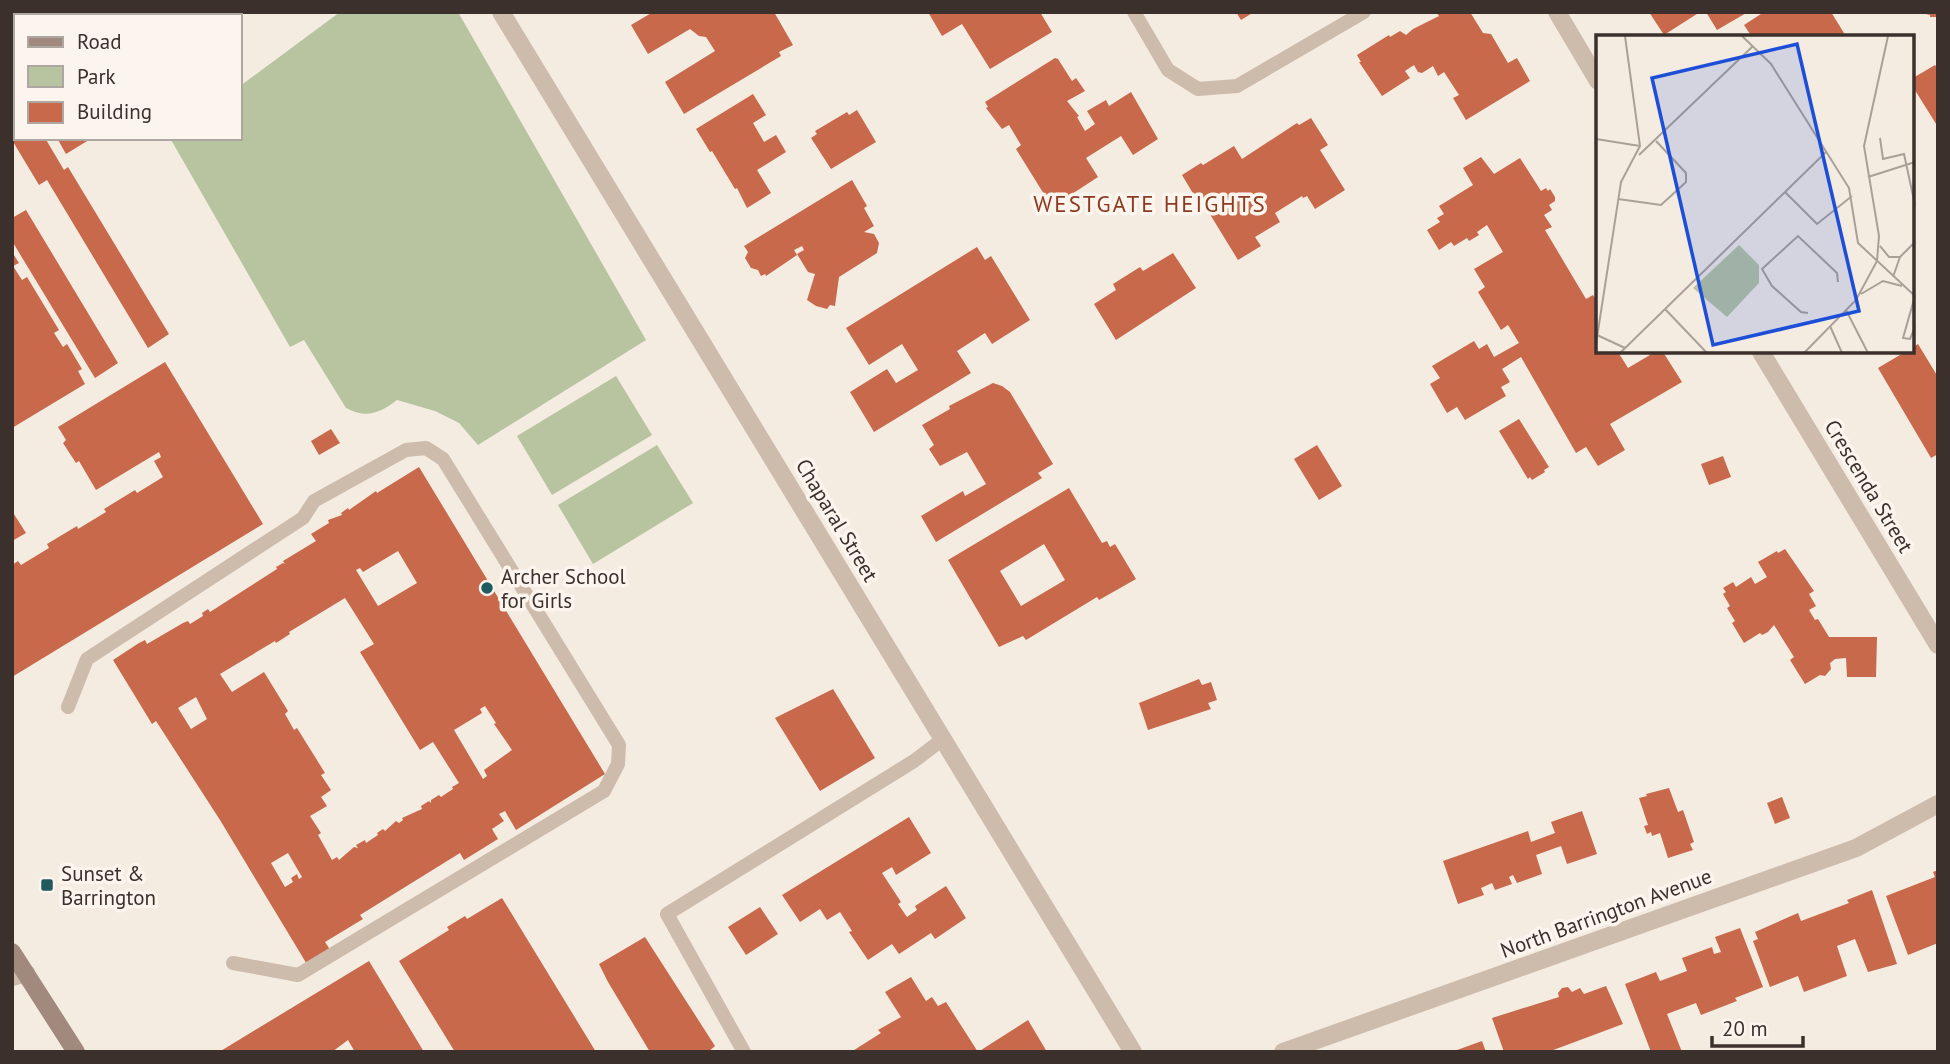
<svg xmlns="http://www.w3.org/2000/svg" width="1950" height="1064" viewBox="0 0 1950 1064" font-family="'PT Sans',sans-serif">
	<rect width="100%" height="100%" fill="#f4ebe1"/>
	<!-- green -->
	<g fill="#b8c4a0">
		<path d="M340,12H458L646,340L478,445L459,423L435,411L397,400C380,413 366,419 346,408L304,340L290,347L170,138H240V86Z"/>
		<polygon points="616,376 652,435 552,495 517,436"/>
		<polygon points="657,445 693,503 593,564 558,505"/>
	</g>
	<!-- building -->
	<g fill="#c8694b" fill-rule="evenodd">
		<polygon points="46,12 88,12 90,16 40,16"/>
		<polygon points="106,12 142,12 144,16 109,16"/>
		<polygon points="653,12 774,12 793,45 779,52 781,56 684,114 665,82 715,51 706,37 699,36 690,29 648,54 631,25"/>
		<polygon points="928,12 1040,12 1052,32 990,69 962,24 942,36"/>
		<polygon points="1236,12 1254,12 1241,20"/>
		<polygon points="1436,12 1470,12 1483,33 1491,34 1508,63 1517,58 1530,81 1466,120 1453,98 1459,95 1444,72 1438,76 1433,66 1422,73 1418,72 1414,65 1405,71 1410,78 1382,96 1359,62 1361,62 1357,55 1389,35 1390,37 1400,31 1406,35 1413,29 1439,16"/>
		<polygon points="1649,12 1700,12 1664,35"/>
		<polygon points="1706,12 1748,12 1717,30"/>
		<polygon points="1764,12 1831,12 1844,33 1837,37 1752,37 1744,25"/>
		<polygon points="1917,12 1938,12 1938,17 1930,17 1930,15"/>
		<polygon points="16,31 16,68 12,62 12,33"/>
		<polygon points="1055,58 1058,59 1072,81 1076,78 1085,91 1067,101 1079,116 1077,117 1085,131 1095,124 1087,111 1106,100 1109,106 1131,92 1158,139 1133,155 1121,136 1086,158 1098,177 1052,207 1016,149 1021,145 1009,125 1002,129 986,108 988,107 985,102"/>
		<polygon points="1935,65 1938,69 1938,127 1913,87 1913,78"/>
		<polygon points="12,84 16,90 16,138 45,138 64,170 68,167 169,334 148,348 47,180 39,185 12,140"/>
		<polygon points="753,94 766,115 753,123 764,142 776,135 786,152 757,170 771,193 747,208 737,188 735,189 712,151 710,152 696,129"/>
		<polygon points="857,110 876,142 831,169 811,138 817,134 815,131 847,112 849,115"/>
		<polygon points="1311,118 1328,145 1320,150 1345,190 1315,209 1307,196 1303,198 1302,196 1275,213 1280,222 1255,237 1261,246 1238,260 1200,198 1197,200 1182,175 1201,163 1203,165 1234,146 1242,159 1297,123 1299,125"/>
		<polygon points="57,138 92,138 66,154"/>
		<polygon points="1481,157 1494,174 1520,158 1541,191 1546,188 1548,191 1550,189 1555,197 1555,201 1549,205 1552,210 1544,215 1552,227 1545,230 1586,299 1593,295 1598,303 1598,310 1595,313 1598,319 1598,352 1618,352 1628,368 1655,352 1663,352 1682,382 1610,424 1625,450 1598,466 1586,447 1576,453 1521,357 1502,369 1510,382 1501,387 1506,396 1465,420 1457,407 1447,413 1430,384 1440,378 1432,366 1474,341 1479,349 1487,344 1494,357 1519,343 1508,325 1501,330 1478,292 1485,287 1474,269 1503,252 1487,225 1477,232 1479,235 1469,241 1467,238 1454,246 1451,242 1439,250 1427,230 1440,222 1437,218 1444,214 1439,206 1473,185 1463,168"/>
		<polygon points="852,180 867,206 864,208 874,226 864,232 874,234 879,243 877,253 839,277 835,306 830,305 827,309 816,306 807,300 815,274 808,272 797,254 804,250 802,246 794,250 797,255 766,276 765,274 761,276 758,270 751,268 745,258 748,252 744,246"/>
		<polygon points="26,210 118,363 95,378 12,241 12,218"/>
		<polygon points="977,247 985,260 991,256 1030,320 992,344 985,333 957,351 971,373 874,432 850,392 887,369 896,383 918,370 902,344 869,365 846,328"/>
		<polygon points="12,252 19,263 13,266 22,280 27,277 59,330 54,333 63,347 67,344 82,369 78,371 85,384 12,428"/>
		<polygon points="1173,253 1196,288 1116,340 1094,304 1116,290 1113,284 1140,267 1143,271"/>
		<polygon points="1918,344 1938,377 1938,454 1931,458 1878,368 1905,352 1913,352 1913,347"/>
		<polygon points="165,362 263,524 12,677 12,565 18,561 21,565 49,548 47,544 77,526 78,529 106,512 104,509 135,490 137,493 163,477 154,461 161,457 159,452 96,490 79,461 76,463 63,443 66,440 58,427"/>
		<polygon points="993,383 1002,386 1010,392 1053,464 1038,473 1042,478 936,542 921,516 963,491 965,496 986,484 967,452 940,466 929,449 934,445 922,425 950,409 949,406"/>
		<polygon points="1519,419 1549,467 1544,470 1545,472 1532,480 1530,477 1528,479 1499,431"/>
		<polygon points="331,429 340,443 319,455 311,441"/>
		<polygon points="1317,445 1342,486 1319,500 1294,459"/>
		<polygon points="1723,456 1731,477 1709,485 1701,464"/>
		<path d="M419,467L605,774L516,830L505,811L499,814L504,821L492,829L498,839L464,860L460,853L360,915L363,919L325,942L331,951L308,966L220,820L156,721L152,724L113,660L139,643L145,640L147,644L183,623L188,621L190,624L203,616L202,613L208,609L210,612L277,569L276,567L283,563L285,564L283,561L316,541L311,534L329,523L328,520L342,515L341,513L348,508L349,510L376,491L377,493ZM398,551L417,583L378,606L356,570L360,568L363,572ZM345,598L374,644L360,652L420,750L433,742L459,783L452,787L453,789L441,797L439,795L431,800V803L429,801L421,806L422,809L402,818L403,820L399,823L396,821L385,831L383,829L377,833L378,835L366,843L365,840L356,845L358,848L354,847L339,860L337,857L332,860L318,835L321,833L310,816L327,806L321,797L331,790L321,775L325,773L297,728L294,730L285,714L288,711L264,672L232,692L220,674L275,641L276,643L290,634L289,632ZM196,697L207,719L191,729L178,708ZM485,706L496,723L494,724L512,750L484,770L487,776L483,779L454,730L482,713L480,709ZM288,853L302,877L299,879L297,874L291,878L293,882L285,887L271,863Z"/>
		<path d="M1069,488L1102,543L1107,541L1110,547L1115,544L1136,579L1099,600L1097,597L1026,640L1023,636L999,647L948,560ZM1044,544L1065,580L1021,606L1000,571Z"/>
		<polygon points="12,511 26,533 12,541"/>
		<polygon points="1785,549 1814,591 1809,594 1816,606 1809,610 1815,620 1818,619 1829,637 1877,637 1876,677 1847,677 1846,658 1835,659 1830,663 1831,669 1825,676 1820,675 1805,684 1790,660 1794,657 1774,625 1768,632 1762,635 1760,633 1744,643 1732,623 1735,621 1727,608 1730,606 1723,594 1726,592 1723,588 1733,582 1736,587 1751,577 1755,584 1767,577 1758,562 1777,551 1778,553"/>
		<polygon points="1199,679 1202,685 1211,682 1217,700 1208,703 1211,709 1148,730 1139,703"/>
		<polygon points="833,689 875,758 820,791 775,718"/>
		<polygon points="1669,788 1678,812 1683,810 1694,842 1690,844 1693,850 1668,858 1660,833 1652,836 1651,832 1647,834 1644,826 1648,825 1639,798 1647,796 1646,794"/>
		<polygon points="1782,797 1790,818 1775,824 1767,803"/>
		<polygon points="1582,811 1597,854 1567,864 1561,846 1536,855 1542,874 1517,883 1513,875 1509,877 1512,884 1495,890 1492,883 1481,888 1484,895 1458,904 1443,861 1528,831 1531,842 1555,833 1551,822"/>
		<polygon points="909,817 931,853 896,875 892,867 882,873 901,902 898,904 907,917 917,910 915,906 946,886 966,918 935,939 931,933 899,954 892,944 868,960 849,932 852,931 840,912 827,920 820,909 800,922 782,895"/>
		<polygon points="1938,870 1938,943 1908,955 1886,896 1935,877 1933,872"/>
		<polygon points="1872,890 1897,964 1868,972 1855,939 1837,946 1847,976 1804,992 1798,976 1770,987 1753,941 1758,939 1755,932 1798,913 1801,921 1849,903 1847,900"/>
		<polygon points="502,898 596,1052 455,1052 399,961 449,930 447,927 465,916 467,919"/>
		<polygon points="760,907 778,934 746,955 728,927"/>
		<polygon points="1740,928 1763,987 1735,998 1737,1001 1701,1015 1696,1003 1667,1014 1682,1052 1651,1052 1625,984 1656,972 1660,981 1687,971 1682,958 1712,947 1714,954 1721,952 1715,937"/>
		<polygon points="645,937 715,1046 708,1052 650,1052 608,982 599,964"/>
		<polygon points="369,961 424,1052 355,1052 348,1040 332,1052 219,1052"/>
		<polygon points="911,977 926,1001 932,997 938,1006 946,1002 978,1052 1028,1020 1047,1052 851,1052 881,1033 878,1030 901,1017 885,992"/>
		<polygon points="1606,986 1623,1024 1548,1052 1504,1052 1492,1018 1559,997 1558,993 1562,988 1568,987 1572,992 1580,988 1584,994"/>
		<polygon points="1482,1041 1486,1052 1449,1052 1457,1050"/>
	</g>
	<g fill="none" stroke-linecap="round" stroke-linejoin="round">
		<!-- service -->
		<g stroke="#cdbbac" stroke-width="14">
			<polyline points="1134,12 1168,70 1198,89 1237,86 1364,12"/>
			<polyline points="68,707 87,659 303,518 314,501 406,450 426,448 443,459 619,745 618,764 604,791 298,975 233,963"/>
			<polyline points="744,1052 667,914 914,761 943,739"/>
		</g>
		<!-- minor -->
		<g stroke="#cdbbac" stroke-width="18">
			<polyline points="501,12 1133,1052"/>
			<polyline points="1557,12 1598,81"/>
			<polyline points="1761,352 1938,645"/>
			<polyline points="12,977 26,973"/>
			<polyline points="1283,1052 1856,848 1938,804"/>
		</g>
		<!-- secondary -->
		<polyline stroke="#a18a7d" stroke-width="18" points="12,952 76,1052"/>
	</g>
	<!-- markers -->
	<g fill="#1f5a5e" stroke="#fbf5ee" stroke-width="2.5">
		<circle cx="487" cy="588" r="7"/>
		<rect x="40" y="878" width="14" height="14" rx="3.5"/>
	</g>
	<g text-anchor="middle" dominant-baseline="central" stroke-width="7" stroke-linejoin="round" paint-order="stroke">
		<!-- street labels -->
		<g font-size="21" fill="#3b302b" stroke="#fbf5ee">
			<text transform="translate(1869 486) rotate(59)">Crescenda Street</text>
			<text transform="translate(837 520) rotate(59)">Chaparal Street</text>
			<text transform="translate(1606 913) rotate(-20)">North Barrington Avenue</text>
		</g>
		<!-- poi labels -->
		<g font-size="21" fill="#3b302b" stroke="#fbf5ee" text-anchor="start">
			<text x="501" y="576">Archer School<tspan x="501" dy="24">for Girls</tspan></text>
			<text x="61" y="873">Sunset &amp;<tspan x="61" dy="24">Barrington</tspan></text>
		</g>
		<!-- neighbourhood labels -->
		<g font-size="23" letter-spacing="2" fill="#8c3b22" stroke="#fbf5ee">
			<text x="1150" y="203">WESTGATE HEIGHTS</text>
		</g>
	</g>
	<!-- overview -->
	<g transform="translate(1596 35)">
		<rect width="318" height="318" fill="#f4ebe1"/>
		<path d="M143,210L163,230V248L131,282L97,253Z" fill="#b8c4a0"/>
		<path fill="none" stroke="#aaa098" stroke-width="2" d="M146,1L175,29L253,153L262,208L319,261M284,103L287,124L308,119L319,170M0,104L44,111M43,120L157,11M272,142L319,127M189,157L221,189L256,161M22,164L65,170L90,147V138L60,106M284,211L293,222H304M304,222L319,207M297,242L304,222M265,259L287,246L306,251M319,261L307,303L314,304L319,292M69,274L111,318M250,275L272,318M212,278L205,277L176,251L166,234L202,201L241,238L242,247M234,291L246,318M1,300L29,313M0,309L25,147L44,111L29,1M24,318L231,116M208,318L260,265L281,226L283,201L268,111L292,1"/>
		<path fill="#1d4ed8" fill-opacity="0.15" stroke="#1d4ed8" stroke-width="3.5" d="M201,9L263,276L117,310L56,43Z"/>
		<rect width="318" height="318" fill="none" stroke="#3b302b" stroke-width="3.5"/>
	</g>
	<!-- border -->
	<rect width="1950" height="1064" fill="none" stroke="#3b302b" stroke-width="28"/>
	<!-- legend -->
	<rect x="14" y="14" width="228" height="126" fill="#fbf5ee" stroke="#aea6a0" stroke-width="2"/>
	<rect x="28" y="37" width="35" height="10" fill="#a18a7d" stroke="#aea6a0" stroke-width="2"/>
	<text x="77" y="49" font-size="21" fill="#3b302b">Road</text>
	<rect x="28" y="66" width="35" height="21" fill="#b8c4a0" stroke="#aea6a0" stroke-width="2"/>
	<text x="77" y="84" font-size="21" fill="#3b302b">Park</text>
	<rect x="28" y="102" width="35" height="21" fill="#c8694b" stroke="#aea6a0" stroke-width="2"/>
	<text x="77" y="119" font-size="21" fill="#3b302b">Building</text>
	<!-- scale -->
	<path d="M1712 1036v10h91v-10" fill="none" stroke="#3b302b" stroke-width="3.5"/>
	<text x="1722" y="1036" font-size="21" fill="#3b302b" stroke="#fbf5ee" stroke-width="5" paint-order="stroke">20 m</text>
</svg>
